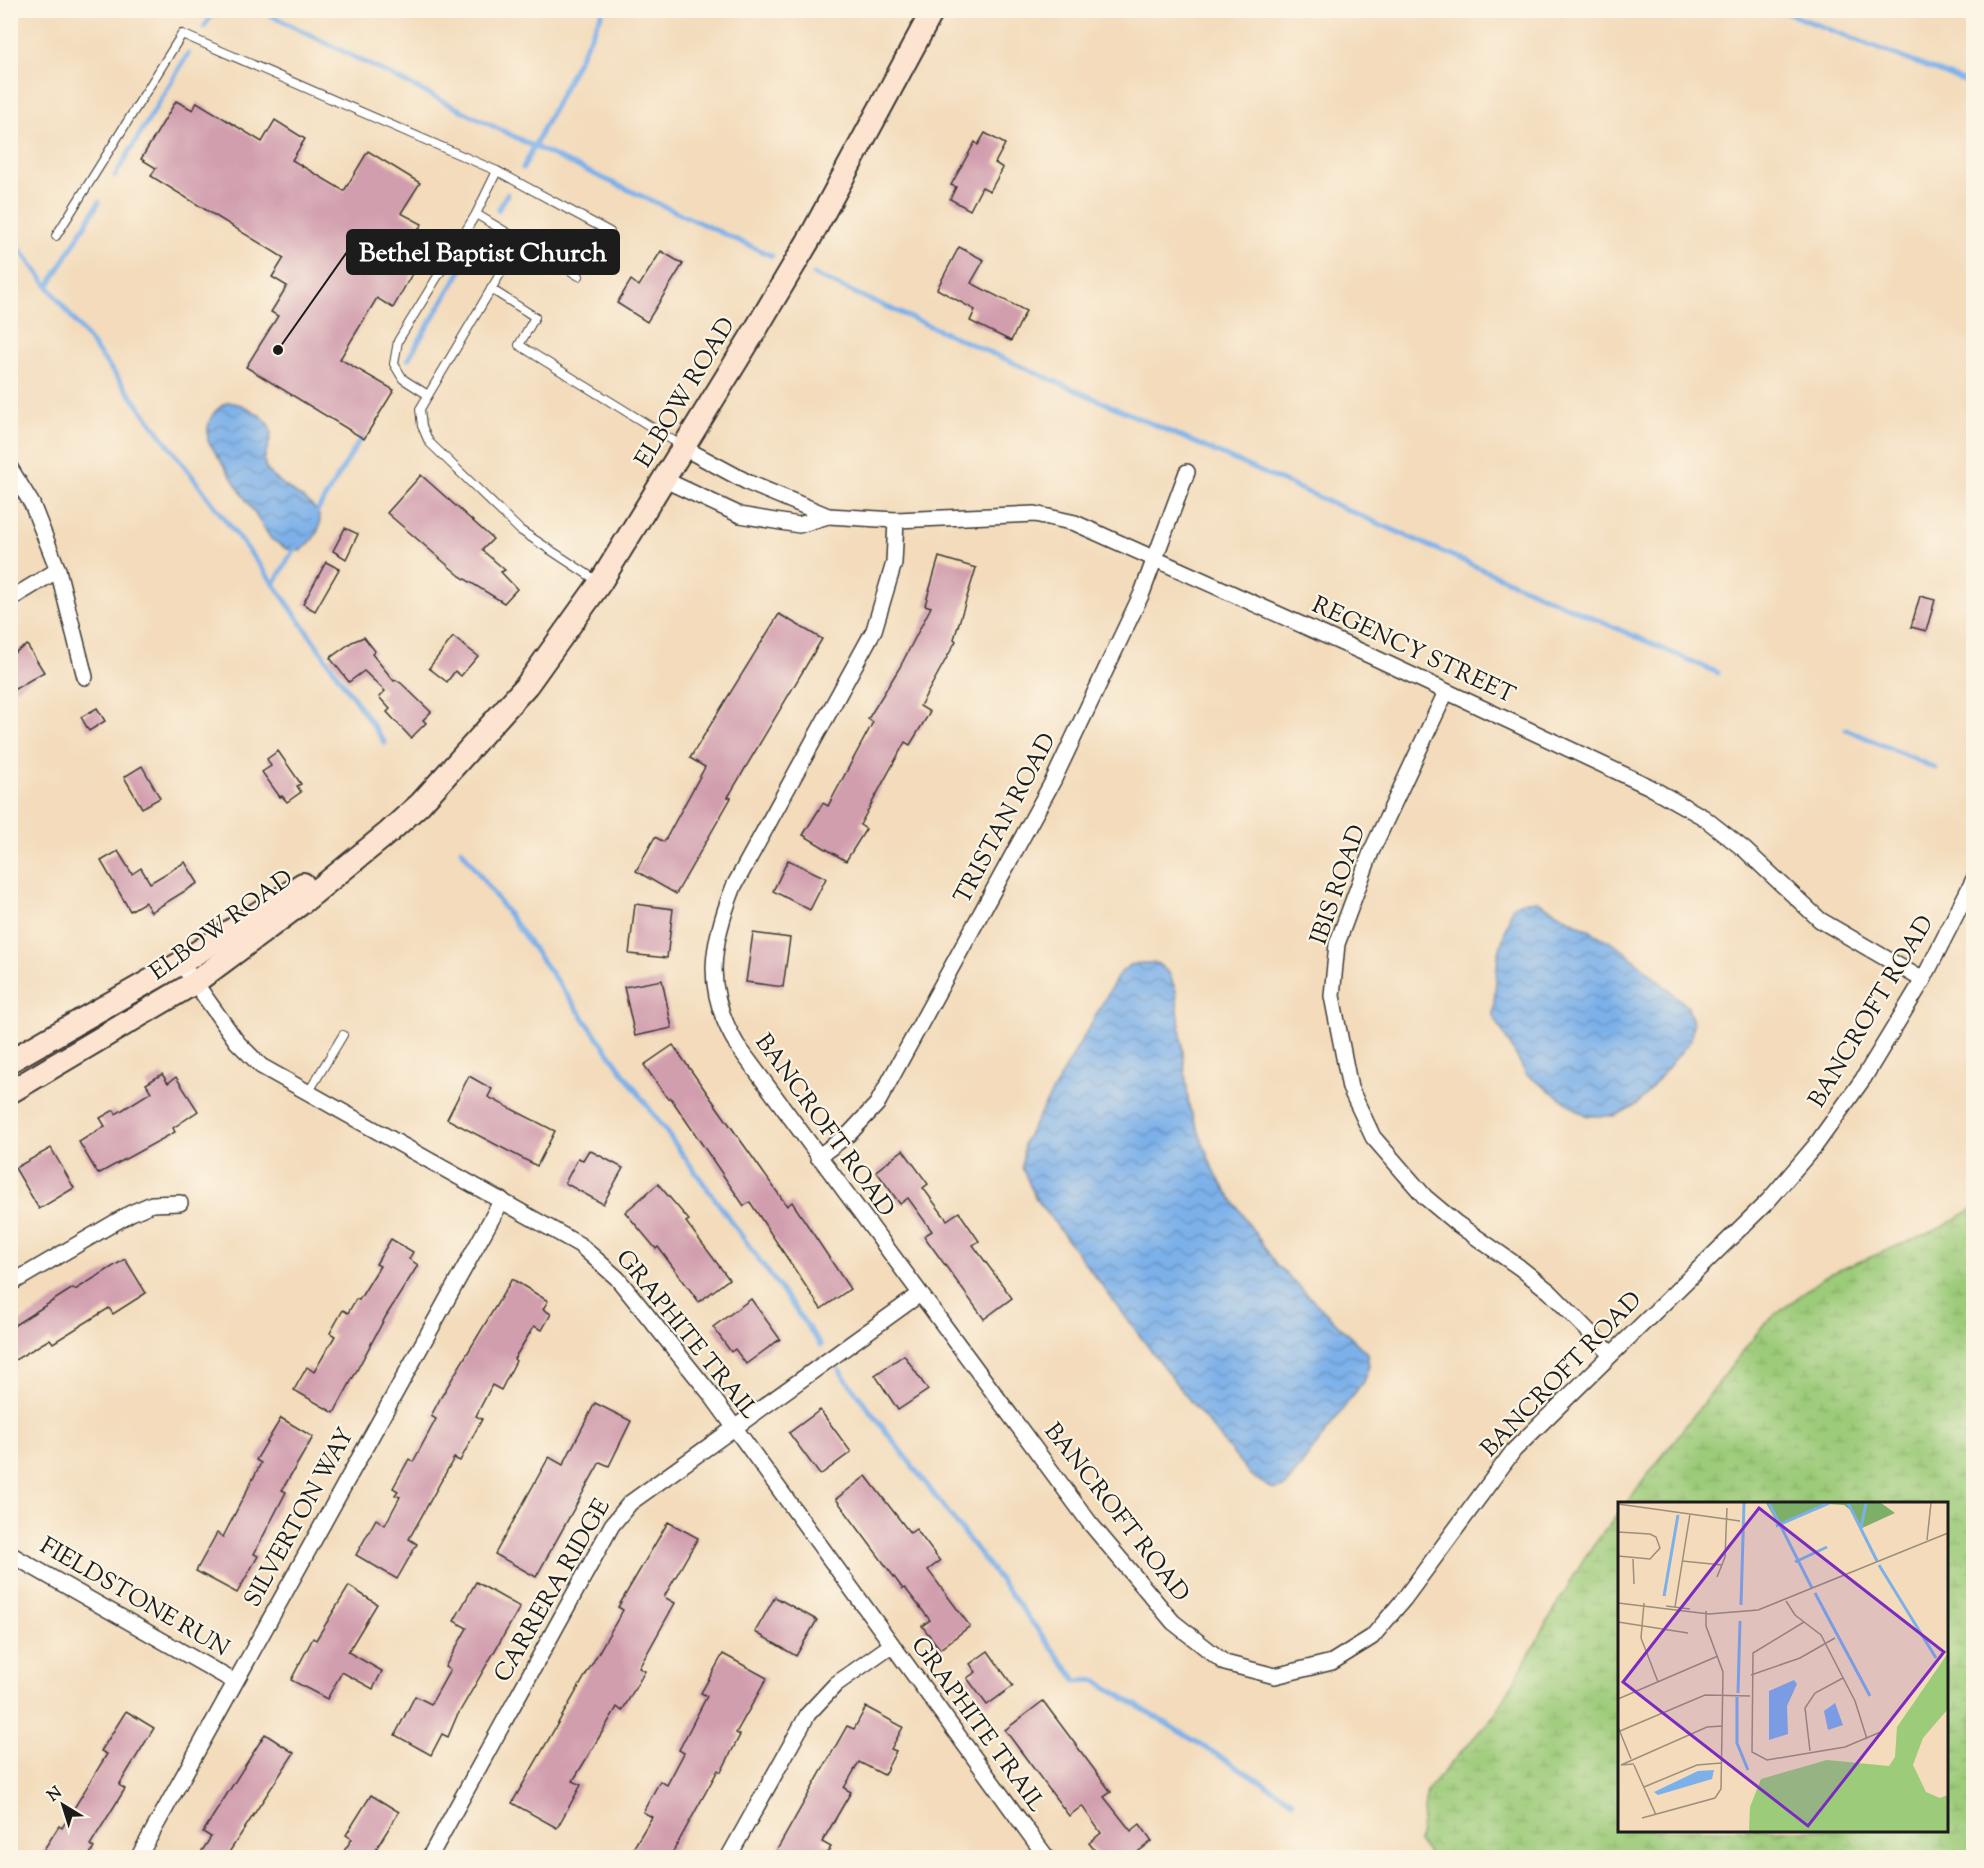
<svg xmlns="http://www.w3.org/2000/svg" width="1984" height="1868" viewBox="0 0 1984 1868" font-family="'Sorts Mill Goudy',serif">
	<defs>
		<pattern id="wetland-marsh" width="20" height="14" patternUnits="userSpaceOnUse" patternTransform="scale(1.5)"><rect width="20" height="14" fill="#9ccb79"/><path d="M1 5h8M5 5V1M11 12h8M15 12V8" fill="none" stroke="#86ae68"/></pattern>
		<pattern id="water-waves" width="16" height="10" patternUnits="userSpaceOnUse" patternTransform="scale(1.5)"><rect width="16" height="10" fill="#7cb0e9"/><path d="M0 5q4-4 8 0t8 0" fill="none" stroke="#658ebc"/></pattern>
	</defs>
	<rect width="100%" height="100%" fill="#fcf5e5"/>
	<filter id="ink" filterUnits="userSpaceOnUse"><feTurbulence type="fractalNoise" baseFrequency=".0167" numOctaves="2"/><feDisplacementMap in="SourceGraphic" scale="12" xChannelSelector="R" yChannelSelector="G"/><feConvolveMatrix kernelMatrix="1 2 1 2 8 2 1 2 1" color-interpolation-filters="sRGB"/></filter>
	<filter id="wash" filterUnits="userSpaceOnUse"><feTurbulence type="fractalNoise" baseFrequency=".008" numOctaves="4" result="noise"/><feDisplacementMap in="SourceGraphic" scale="24" xChannelSelector="R" yChannelSelector="G"/><feGaussianBlur stdDeviation="1.35" result="paint"/><feColorMatrix in="noise" values="0 0 0 0 0 0 0 0 0 0 0 0 0 0 0 0 0 1.4 0 .05"/><feComposite in="paint" operator="in"/></filter>
	<g filter="url(#wash)">
		<rect width="100%" height="100%" fill="#f3dbbb"/>
		<!-- wetland -->
		<polygon fill="url(#wetland-marsh)" stroke="#5c744a" stroke-width="1.5" points="1973,1208 1973,1857 1431,1857 1419,1842 1427,1790 1496,1713 1584,1558 1619,1512 1620,1830 1946,1830 1946,1504 1626,1503 1764,1324 1825,1276 1943,1227"/>
		<!-- water -->
		<g fill="url(#water-waves)" stroke="#4c6682" stroke-width="1.5">
			<path d="M228,402C242,403 269,416 271,432C272,446 258,458 268,471C289,498 351,508 301,551L287,549L271,539L208,441C206,423 211,411 228,402Z"/>
			<polygon points="1522,901 1537,901 1621,948 1688,1007 1693,1023 1691,1040 1638,1104 1615,1116 1586,1116 1527,1075 1493,1015 1498,956 1512,908"/>
			<polygon points="1142,963 1157,963 1169,973 1176,991 1189,1106 1214,1172 1275,1263 1367,1353 1369,1366 1363,1382 1286,1486 1274,1490 1251,1476 1174,1381 1035,1197 1022,1167 1024,1142 1119,974 1130,965"/>
		</g>
		<g fill="none" stroke-linecap="round" stroke-linejoin="round">
			<!-- stream -->
			<g stroke="#7cb0e9" stroke-width="5">
				<polyline points="260,10 535,147 772,256"/>
				<polyline points="1779,10 1963,81"/>
				<polyline points="204,27 215,10"/>
				<polyline points="523,168 604,10"/>
				<polyline points="115,176 188,54"/>
				<polyline points="498,210 507,194"/>
				<polyline points="10,236 274,584 385,743"/>
				<polyline points="814,275 1718,673"/>
				<polyline points="48,287 99,202"/>
				<polyline points="408,359 482,236"/>
				<polyline points="313,518 364,433"/>
				<polyline points="274,584 297,544"/>
				<polyline points="1846,729 1935,768"/>
				<polyline points="461,849 821,1345"/>
				<polyline points="839,1370 1077,1681 1095,1680 1293,1801"/>
			</g>
		</g>
		<g id="blocks">
			<!-- building -->
			<g fill="#d19eae">
				<polygon points="176,101 193,110 197,102 262,142 275,120 305,139 292,160 344,191 368,151 420,183 401,213 422,224 409,245 423,254 393,308 377,298 340,359 394,390 364,439 246,367 278,316 271,312 287,286 272,277 284,258 151,176 156,168 141,159"/>
				<polygon points="985,133 1005,144 995,163 1003,168 990,191 982,187 970,210 950,199 956,187 951,185 975,142 978,145"/>
				<polygon points="959,247 984,260 971,283 1026,311 1011,341 970,321 975,310 937,289"/>
				<polygon points="661,251 683,264 647,322 617,303 631,280 639,286"/>
				<polygon points="421,475 493,539 482,550 505,570 501,572 517,589 504,603 460,576 387,513"/>
				<polygon points="345,528 358,534 346,559 333,551"/>
				<polygon points="939,557 976,568 954,639 956,641 920,706 930,712 910,745 905,742 860,825 866,829 846,861 803,835 823,803 828,806 873,722 868,719 900,667 931,607 925,605"/>
				<polygon points="326,562 339,569 315,611 303,604"/>
				<polygon points="1920,596 1935,600 1926,631 1911,627"/>
				<polygon points="779,614 822,639 728,797 731,798 676,894 636,871 655,837 664,842 705,767 690,758"/>
				<polygon points="364,637 375,651 372,654 394,681 396,680 401,683 431,712 423,720 426,723 411,738 387,712 390,709 379,697 385,691 364,671 349,682 330,658 352,642"/>
				<polygon points="453,637 478,656 461,676 455,671 447,682 429,668"/>
				<polygon points="27,645 44,672 10,692 10,655"/>
				<polygon points="97,708 105,721 89,731 81,717"/>
				<polygon points="278,751 301,784 297,786 301,792 287,802 282,796 280,797 262,772 271,766 267,759"/>
				<polygon points="142,766 160,798 142,808 124,777"/>
				<polygon points="118,851 132,874 141,868 150,883 185,862 198,883 151,912 145,902 130,911 101,861"/>
				<polygon points="788,860 826,878 810,910 773,891"/>
				<polygon points="635,904 673,909 667,958 629,954"/>
				<polygon points="753,933 790,938 783,987 746,982"/>
				<polygon points="662,980 672,1028 635,1036 624,987"/>
				<polygon points="673,1045 787,1206 792,1202 850,1289 821,1309 750,1202 744,1206 670,1097 668,1099 644,1065"/>
				<polygon points="162,1074 168,1083 176,1077 198,1111 173,1128 175,1132 98,1174 79,1142 105,1126 100,1118 114,1110 116,1114 151,1092 146,1084"/>
				<polygon points="469,1076 492,1089 488,1097 555,1131 537,1166 447,1119"/>
				<polygon points="51,1148 74,1188 39,1209 15,1168"/>
				<polygon points="589,1150 623,1168 603,1204 565,1183 578,1158 583,1160"/>
				<polygon points="903,1150 928,1184 923,1188 947,1220 959,1212 979,1241 973,1245 1012,1298 984,1319 924,1236 932,1231 908,1198 900,1204 876,1171"/>
				<polygon points="658,1184 689,1220 686,1222 729,1279 699,1302 658,1247 656,1249 625,1212"/>
				<polygon points="391,1239 413,1252 409,1259 418,1265 386,1316 334,1413 294,1390 307,1367 314,1372 335,1336 330,1333 343,1310 348,1313 356,1299 359,1300 380,1266 376,1264"/>
				<polygon points="125,1259 146,1293 113,1314 109,1308 53,1343 50,1339 10,1363 10,1328 73,1288 75,1290"/>
				<polygon points="512,1279 548,1301 543,1309 551,1314 542,1330 534,1326 514,1359 516,1361 501,1390 492,1385 476,1416 482,1419 460,1461 454,1458 409,1539 417,1544 397,1579 356,1555 376,1519 385,1525 400,1497 395,1495 398,1491 393,1488 409,1459 413,1462 436,1419 431,1416 441,1397"/>
				<polygon points="751,1299 780,1339 746,1364 735,1349 731,1352 713,1327"/>
				<polygon points="904,1355 928,1390 898,1410 875,1375"/>
				<polygon points="595,1403 631,1421 609,1466 600,1462 536,1577 495,1554 549,1457 563,1465"/>
				<polygon points="820,1410 851,1452 820,1475 789,1433"/>
				<polygon points="281,1418 313,1437 282,1490 286,1492 254,1554 258,1556 237,1593 196,1571 217,1533 223,1537 261,1463 256,1460"/>
				<polygon points="866,1476 910,1533 916,1529 940,1561 928,1570 970,1626 940,1649 922,1626 930,1620 905,1588 903,1589 836,1499"/>
				<polygon points="668,1522 698,1538 664,1597 675,1603 639,1668 645,1671 622,1711 617,1707 573,1781 581,1785 557,1828 512,1803 623,1610 618,1607"/>
				<polygon points="476,1582 520,1607 456,1718 448,1737 442,1734 431,1755 395,1735 415,1696 431,1704 450,1670 445,1667 467,1628 454,1621"/>
				<polygon points="349,1586 377,1604 348,1652 382,1671 373,1689 342,1672 327,1699 291,1680 313,1638 316,1640"/>
				<polygon points="775,1597 817,1620 796,1656 755,1632"/>
				<polygon points="988,1651 1013,1686 987,1705 967,1678 976,1672 970,1664"/>
				<polygon points="723,1654 767,1678 736,1733 740,1735 721,1772 718,1770 670,1857 628,1857 652,1817 643,1812 660,1781 667,1785 684,1753 679,1750 707,1696 701,1693"/>
				<polygon points="1043,1701 1111,1792 1104,1797 1131,1831 1140,1824 1152,1841 1131,1857 1100,1857 1089,1843 1101,1833 1082,1806 1069,1816 1005,1730"/>
				<polygon points="866,1707 903,1727 891,1749 896,1751 884,1775 859,1762 844,1788 851,1792 822,1842 831,1847 825,1857 773,1857 847,1726 854,1729"/>
				<polygon points="126,1711 154,1728 119,1785 125,1789 90,1845 94,1848 88,1857 39,1857 59,1826 62,1828 107,1754 101,1751"/>
				<polygon points="265,1734 294,1753 226,1857 198,1857 211,1837 203,1832"/>
				<polygon points="371,1795 399,1812 371,1857 340,1857 352,1839 346,1835"/>
			</g>
		</g>
	</g>
	<g filter="url(#ink)">
		<use href="#blocks" fill-opacity="0" stroke="#3c3934" stroke-width="1.5"/>
		<g fill="none" stroke-linecap="round" stroke-linejoin="round">
			<!-- lane casing -->
			<g stroke="#3c3934" stroke-width="10">
				<g id="lane">
					<polyline points="476,214 579,276"/>
					<polyline points="56,236 182,34 497,171 610,232"/>
					<polyline points="519,242 420,409 422,426 429,442 520,530 599,582"/>
					<polyline points="491,289 535,317 519,345 682,446"/>
					<polyline points="428,395 403,379 394,364 398,341 476,214 497,171"/>
					<polyline points="308,1093 343,1035"/>
				</g>
			</g>
			<!-- street casing -->
			<g stroke="#3c3934" stroke-width="18">
				<g id="street">
					<polyline points="684,448 749,483 828,516 896,520 1035,514 1075,523 1371,656 1648,786 1703,817 1745,850 1820,920 1923,980"/>
					<polyline points="10,468 32,504 58,570 85,677"/>
					<polyline points="665,480 740,515 799,525 828,516"/>
					<path d="M896,520L894,563L874,630L734,886C711,945 703,988 737,1045L1089,1522L1173,1622L1225,1663L1275,1676L1332,1662L1372,1637L1404,1599L1514,1450L1768,1201L1815,1146L1863,1079L1923,980L1974,879"/>
					<polyline points="10,599 58,570"/>
					<polyline points="1446,692 1371,852 1337,944 1332,996 1350,1088 1373,1137 1425,1197 1456,1223 1519,1267 1550,1292 1611,1354"/>
					<polyline points="181,963 237,1042 261,1066 580,1245 617,1278 708,1391 1047,1858"/>
					<polyline points="818,1157 850,1133 877,1104 1053,781 1142,593 1187,472"/>
					<polyline points="10,1284 131,1213 152,1204 180,1203"/>
					<polyline points="10,1554 235,1682"/>
					<polyline points="138,1858 502,1200"/>
					<polyline points="429,1858 612,1525 630,1503 920,1294"/>
					<polyline points="728,1858 808,1714 836,1684 890,1646"/>
				</g>
			</g>
			<!-- secondary casing -->
			<g stroke="#3c3934" stroke-width="26">
				<g id="secondary">
					<polyline points="10,1061 181,963 303,884"/>
					<polyline points="10,1092 194,983 303,902 389,832 420,804 527,685 600,583 753,334 810,238 933,10"/>
				</g>
			</g>
			<!-- lane -->
			<use href="#lane" stroke="#fff" stroke-width="8"/>
			<!-- street -->
			<use href="#street" stroke="#fff" stroke-width="15"/>
			<!-- secondary -->
			<use href="#secondary" stroke="#fde4d1" stroke-width="22"/>
		</g>
	</g>
	<g text-anchor="middle" dominant-baseline="central" stroke-width="4.5" stroke-linejoin="round" paint-order="stroke">
		<!-- street labels -->
		<g font-size="24" fill="#1c1c1c" stroke="#fcf5e5">
			<text transform="translate(686 393) rotate(-59)">ELBOW ROAD</text>
			<text transform="translate(1413 651) rotate(25)">REGENCY STREET</text>
			<text transform="translate(1006 819) rotate(-62)">TRISTAN ROAD</text>
			<text transform="translate(1339 885) rotate(-71)">IBIS ROAD</text>
			<text transform="translate(222 926) rotate(-36)">ELBOW ROAD</text>
			<text transform="translate(1872 1012) rotate(-59)">BANCROFT ROAD</text>
			<text transform="translate(824 1126) rotate(54)">BANCROFT ROAD</text>
			<text transform="translate(686 1335) rotate(51)">GRAPHITE TRAIL</text>
			<text transform="translate(1562 1375) rotate(-46)">BANCROFT ROAD</text>
			<text transform="translate(1116 1513) rotate(52)">BANCROFT ROAD</text>
			<text transform="translate(300 1518) rotate(-61)">SILVERTON WAY</text>
			<text transform="translate(553 1591) rotate(-60)">CARRERA RIDGE</text>
			<text transform="translate(134 1598) rotate(30)">FIELDSTONE RUN</text>
			<text transform="translate(977 1725) rotate(54)">GRAPHITE TRAIL</text>
		</g>
	</g>
	<!-- overview -->
	<g transform="translate(1618 1502)">
		<rect width="330" height="330" fill="#f3dbbb"/>
		<path d="M148,1H263L277,11L242,27L235,10L226,3L210,2L161,24Z" fill="#7daf69"/>
		<path d="M330,151V207L305,236L295,263L308,290L322,296L330,293V329H131L132,305L143,277L209,258L271,264L277,255L279,225Z" fill="#9ccb79"/>
		<path d="M176,178L179,182L169,204L170,232L151,238V189ZM217,201L225,223L210,228L206,209ZM96,268L94,277L40,293L36,290L80,269Z" fill="#7cb0e9"/>
		<path fill="none" stroke="#7cb0e9" stroke-width="3" d="M151,1L194,86M230,1L259,59M158,24L211,1M243,26L248,1M177,60L209,45M261,63L318,156M197,91L252,194M46,94L60,13M123,103L126,1M120,191L122,119M119,195V241L130,268"/>
		<path fill="none" stroke="#9d8f7b" stroke-width="1.5" d="M0,2L122,19M0,30L32,32L38,35L42,46L32,57L0,54M309,38L313,1M15,57L16,82M64,59L104,63M99,75L107,55L109,6M168,99L177,113L203,133L237,199L249,237M0,101L91,112L140,108L330,31M26,101L23,136L40,180M48,104L72,107M57,105L72,12M0,120L70,131M186,120L135,151L134,250L149,258L227,245L265,229M133,173L182,156L217,136M0,197L100,154M0,225L13,257M2,229L87,193L132,194M192,249L187,206L197,191L225,176M16,262L3,263L89,225L104,224M16,263L38,313M26,285L79,263L103,261M24,316L97,296L103,287L105,170L88,124V109"/>
		<path fill="#7b2cbf" fill-opacity="0.15" stroke="#7b2cbf" stroke-width="3" d="M141,6L326,150L190,324L5,180Z"/>
		<rect width="330" height="330" fill="none" stroke="#1c1c1c" stroke-width="3"/>
	</g>
	<!-- callouts -->
	<path fill="none" stroke="#1c1c1c" stroke-width="2" d="M278 350L347 252"/>
	<circle fill="#1c1c1c" stroke="#fcf5e5" stroke-width="2" cx="278" cy="350" r="6"/>
	<rect fill="#1c1c1c" stroke="#1c1c1c" stroke-width="2" x="347" y="230" width="272" height="44" rx="6"/>
	<g font-size="26" text-anchor="middle" font-weight="bold" fill="#fff">
		<text x="483" y="261">Bethel Baptist Church</text>
	</g>
	<!-- margin -->
	<rect width="1984" height="1868" fill="none" stroke="#fcf5e5" stroke-width="36"/>
	<!-- north arrow -->
	<g transform="translate(63 1805) rotate(322)" stroke="#fcf5e5" stroke-width="4.5" paint-order="stroke">
	<path d="M0-4.5L10 22L0 15L-10 22Z" fill="#1c1c1c"/>
	<text y="-9" font-size="16" font-weight="bold" text-anchor="middle" fill="#1c1c1c">N</text>
	</g>
</svg>
